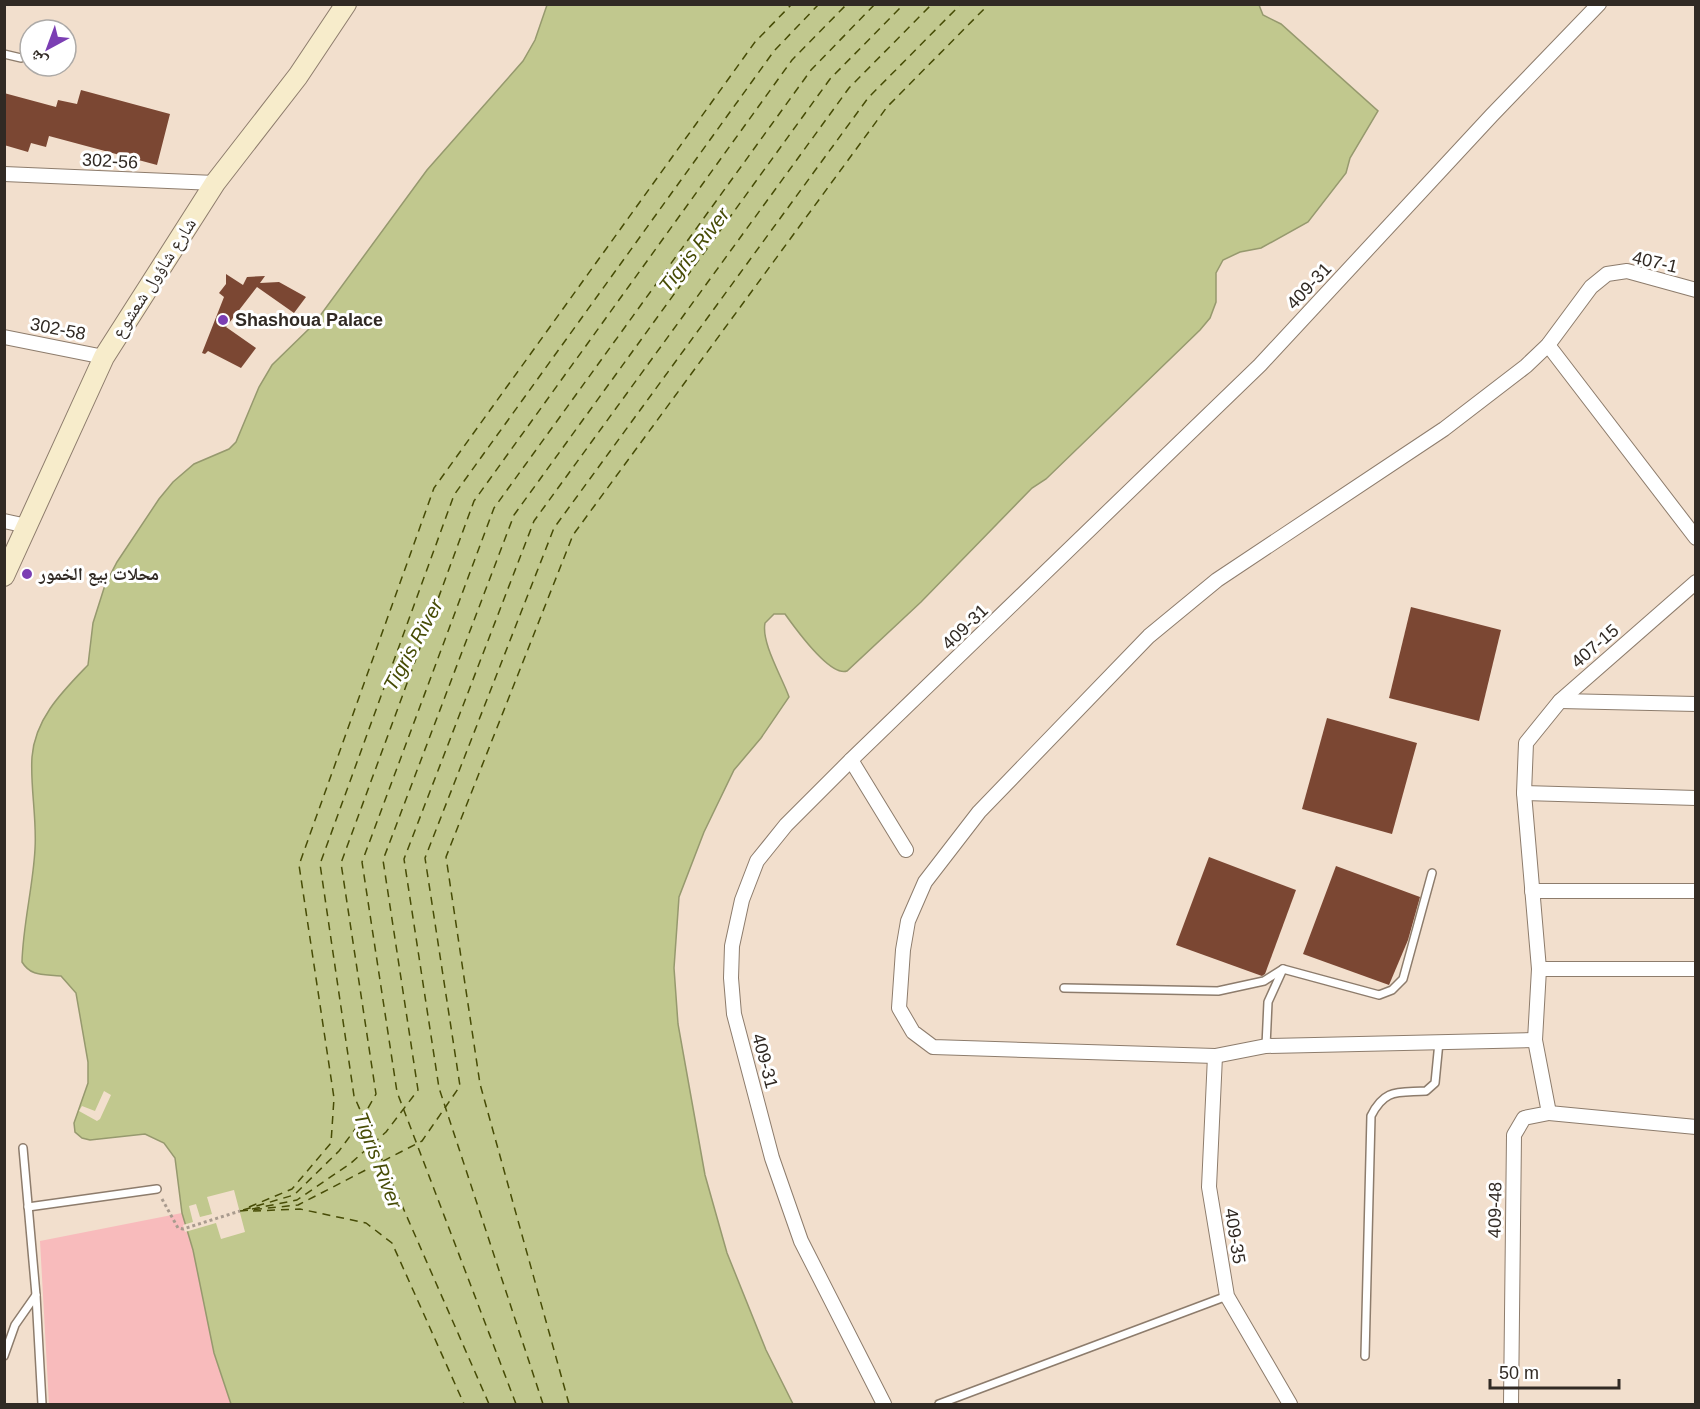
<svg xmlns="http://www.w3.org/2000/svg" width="1700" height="1409" viewBox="0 0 1700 1409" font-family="Arial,'Noto Naskh Arabic',sans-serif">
	<rect width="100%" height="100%" fill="#f2dfcd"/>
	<!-- green -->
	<polygon fill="#f8bbbc" points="182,1213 193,1250 214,1353 231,1404 49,1404 40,1241"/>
	<!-- water -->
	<path fill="#c1c88e" stroke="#96996e" stroke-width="1.5" d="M547,5H1259L1263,15L1281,24L1378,111L1350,158L1346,173L1308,222L1261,248L1240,252L1223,260L1216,273V302L1210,318L1200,330L1046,479L1032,488L921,602L847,671C830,677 795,628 785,614H774L765,623C761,643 782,677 789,697L761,738L734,770L704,832L679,897L674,968L678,1024L705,1175L727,1253L766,1350L793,1404H231L214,1353L193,1250L182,1213L175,1158L164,1143L145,1134L90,1140L82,1138L75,1132L74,1123L88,1083V1062L76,993L61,976C44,974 31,977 22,962C23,924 33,887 35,849C37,819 30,785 32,757C35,718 63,691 88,665L93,623L105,585L117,562L159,499L173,482L194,464L229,449L236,442L259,387L272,365L314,324L427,170L523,61L535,40Z"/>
	<!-- pier -->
	<g fill="#f2dfcd">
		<polygon points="104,1091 111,1095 100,1119 97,1121 79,1111 82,1106 95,1111"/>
		<polygon points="234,1190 245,1232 221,1239 216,1223 185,1232 183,1225 193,1222 189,1206 196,1204 200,1217 212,1214 207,1197"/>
	</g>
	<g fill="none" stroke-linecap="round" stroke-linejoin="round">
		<!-- ferry -->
		<g stroke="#474c06" stroke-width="1.5" stroke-dasharray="8 6" stroke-linecap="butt">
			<polyline points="249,1207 292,1189 331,1143 334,1098 299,865 434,488 755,42 792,4"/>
			<polyline points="252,1209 297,1200 351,1163 386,1132 418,1090 383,860 514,515 830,79 904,4"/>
			<polyline points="243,1210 294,1195 339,1151 359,1124 376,1094 341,863 474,501 792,60 847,4"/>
			<polyline points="240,1211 298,1205 422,1141 460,1086 425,858 554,528 868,98 961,4"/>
			<polyline points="253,1211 300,1209 366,1223 392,1243 464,1404"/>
			<polyline points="489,1404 354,1096 320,864 454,495 774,51 819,4"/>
			<polyline points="516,1404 397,1092 362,862 494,508 811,70 875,4"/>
			<polyline points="543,1404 439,1088 404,859 534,521 849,88 932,4"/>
			<polyline points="569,1404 480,1084 446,857 573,535 887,107 989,4"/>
		</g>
	</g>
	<!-- building -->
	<g fill="#7b4733">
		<polygon points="81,90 170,114 157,165 49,136 46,147 31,143 28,152 4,145 4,93 56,107 58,100 77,104"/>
		<polygon points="226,274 243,285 247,277 265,276 260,283 279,282 306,297 294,313 257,287 226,327 256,348 241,368 208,351 205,354 202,353 224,297 219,293 226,284"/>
		<polygon points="1411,607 1501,630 1479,721 1389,698"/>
		<polygon points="1327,718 1417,743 1392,834 1302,809"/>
		<polygon points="1209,857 1296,890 1265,974 1262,976 1176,945"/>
		<polygon points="1336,866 1420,897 1408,940 1389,985 1303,954"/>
	</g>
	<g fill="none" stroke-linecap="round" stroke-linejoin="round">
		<!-- lane casing -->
		<g stroke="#8d7c6c" stroke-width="10">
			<g id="lane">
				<polyline points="4,54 21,58"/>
				<polyline points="1064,988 1218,991 1264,981 1283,969 1379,995 1392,990 1403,979 1432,873"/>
				<polyline points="1266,1046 1268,1002 1283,969"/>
				<polyline points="23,1148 36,1295 42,1404"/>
				<polyline points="28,1207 157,1189"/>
				<polyline points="4,1356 15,1325 36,1295"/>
				<path d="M1365,1356L1371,1116C1385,1088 1398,1093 1426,1091L1435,1083L1439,1042"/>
				<polyline points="939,1404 1227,1296"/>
			</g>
		</g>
		<!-- street casing -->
		<g stroke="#8d7c6c" stroke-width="16">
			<g id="street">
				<polyline points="4,174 215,183"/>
				<polyline points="4,337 104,357"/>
				<polyline points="1548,345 1696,538"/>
				<polyline points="4,521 27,526"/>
				<polyline points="1560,701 1696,704"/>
				<polyline points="851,760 906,850"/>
				<polyline points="1524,793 1696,798"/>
				<polyline points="1532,891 1696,891"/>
				<polyline points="1539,969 1696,969"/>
				<polyline points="1535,1040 1266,1046 1215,1056 933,1047 913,1032 899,1008 903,950 908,921 925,882 979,812 1149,636 1217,580 1444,429 1526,366 1548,345 1591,287 1607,274 1627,271 1696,290"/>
				<polyline points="1215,1056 1209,1187 1227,1296 1290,1404"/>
				<polyline points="1549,1113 1696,1127"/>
				<polyline points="884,1404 801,1241 772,1158 734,1014 731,978 732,946 742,900 757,861 786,825 851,760 1260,365 1492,115 1599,4"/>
				<polyline points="1511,1404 1514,1135 1524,1118 1549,1113 1535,1040 1539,969 1524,793 1526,743 1560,701 1696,582"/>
			</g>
		</g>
		<!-- secondary casing -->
		<g stroke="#8d7c6c" stroke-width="22">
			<polyline id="secondary" points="4,576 104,357 215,183 298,76 346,4"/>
		</g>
		<!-- path -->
		<polyline stroke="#a99b8e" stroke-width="3" stroke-dasharray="3 3" stroke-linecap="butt" points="162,1199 178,1228 183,1229 240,1211"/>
		<!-- lane -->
		<use href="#lane" stroke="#fff" stroke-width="7"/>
		<!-- street -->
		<use href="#street" stroke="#fff" stroke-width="14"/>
		<!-- secondary -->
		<use href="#secondary" stroke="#f7eccb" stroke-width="20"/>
	</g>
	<!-- markers -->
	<g fill="#7b3eb3" stroke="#fff" stroke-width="2">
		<circle cx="223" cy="320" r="6"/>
		<circle cx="27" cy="574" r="6"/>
	</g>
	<g text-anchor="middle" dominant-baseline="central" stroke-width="6" stroke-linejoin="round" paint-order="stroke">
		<!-- street labels -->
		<g font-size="18" fill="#312a24" stroke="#fff">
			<text transform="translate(110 161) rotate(3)">302-56</text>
			<text transform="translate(1655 262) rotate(13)">407-1</text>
			<text transform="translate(154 278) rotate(-57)">شارع شاؤول شعشوع</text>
			<text transform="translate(1309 286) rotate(-47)">409-31</text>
			<text transform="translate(58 329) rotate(11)">302-58</text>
			<text transform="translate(965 627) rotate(-44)">409-31</text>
			<text transform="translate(1595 646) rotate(-41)">407-15</text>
			<text transform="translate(765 1061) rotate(75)">409-31</text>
			<text transform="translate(1495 1210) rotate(-89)">409-48</text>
			<text transform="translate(1235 1236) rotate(81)">409-35</text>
		</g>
		<!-- poi labels -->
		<g font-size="18" font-weight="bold" fill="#312a24" stroke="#fff" text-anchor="start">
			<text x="235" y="320">Shashoua Palace</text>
			<text x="39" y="574">محلات بيع الخمور</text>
		</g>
		<!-- water labels -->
		<g font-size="20" font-style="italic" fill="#474c06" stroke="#fff">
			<text transform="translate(694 250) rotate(-52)">Tigris River</text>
			<text transform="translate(413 645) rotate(-61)">Tigris River</text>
			<text transform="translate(378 1160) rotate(69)">Tigris River</text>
		</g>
	</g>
	<!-- border -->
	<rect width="1700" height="1409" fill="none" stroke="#312a24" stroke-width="12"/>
	<!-- north arrow -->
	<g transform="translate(48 48) rotate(221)"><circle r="28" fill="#ffffff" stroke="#adaaa7" stroke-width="1.5"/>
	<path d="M0-4.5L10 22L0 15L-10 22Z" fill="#7b3eb3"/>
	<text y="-9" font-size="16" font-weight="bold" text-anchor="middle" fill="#312a24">ش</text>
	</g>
	<!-- scale -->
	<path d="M1490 1379v9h129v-9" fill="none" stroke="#312a24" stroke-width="3"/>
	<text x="1499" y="1379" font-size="18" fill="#312a24" stroke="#ffffff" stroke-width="4.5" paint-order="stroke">50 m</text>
</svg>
